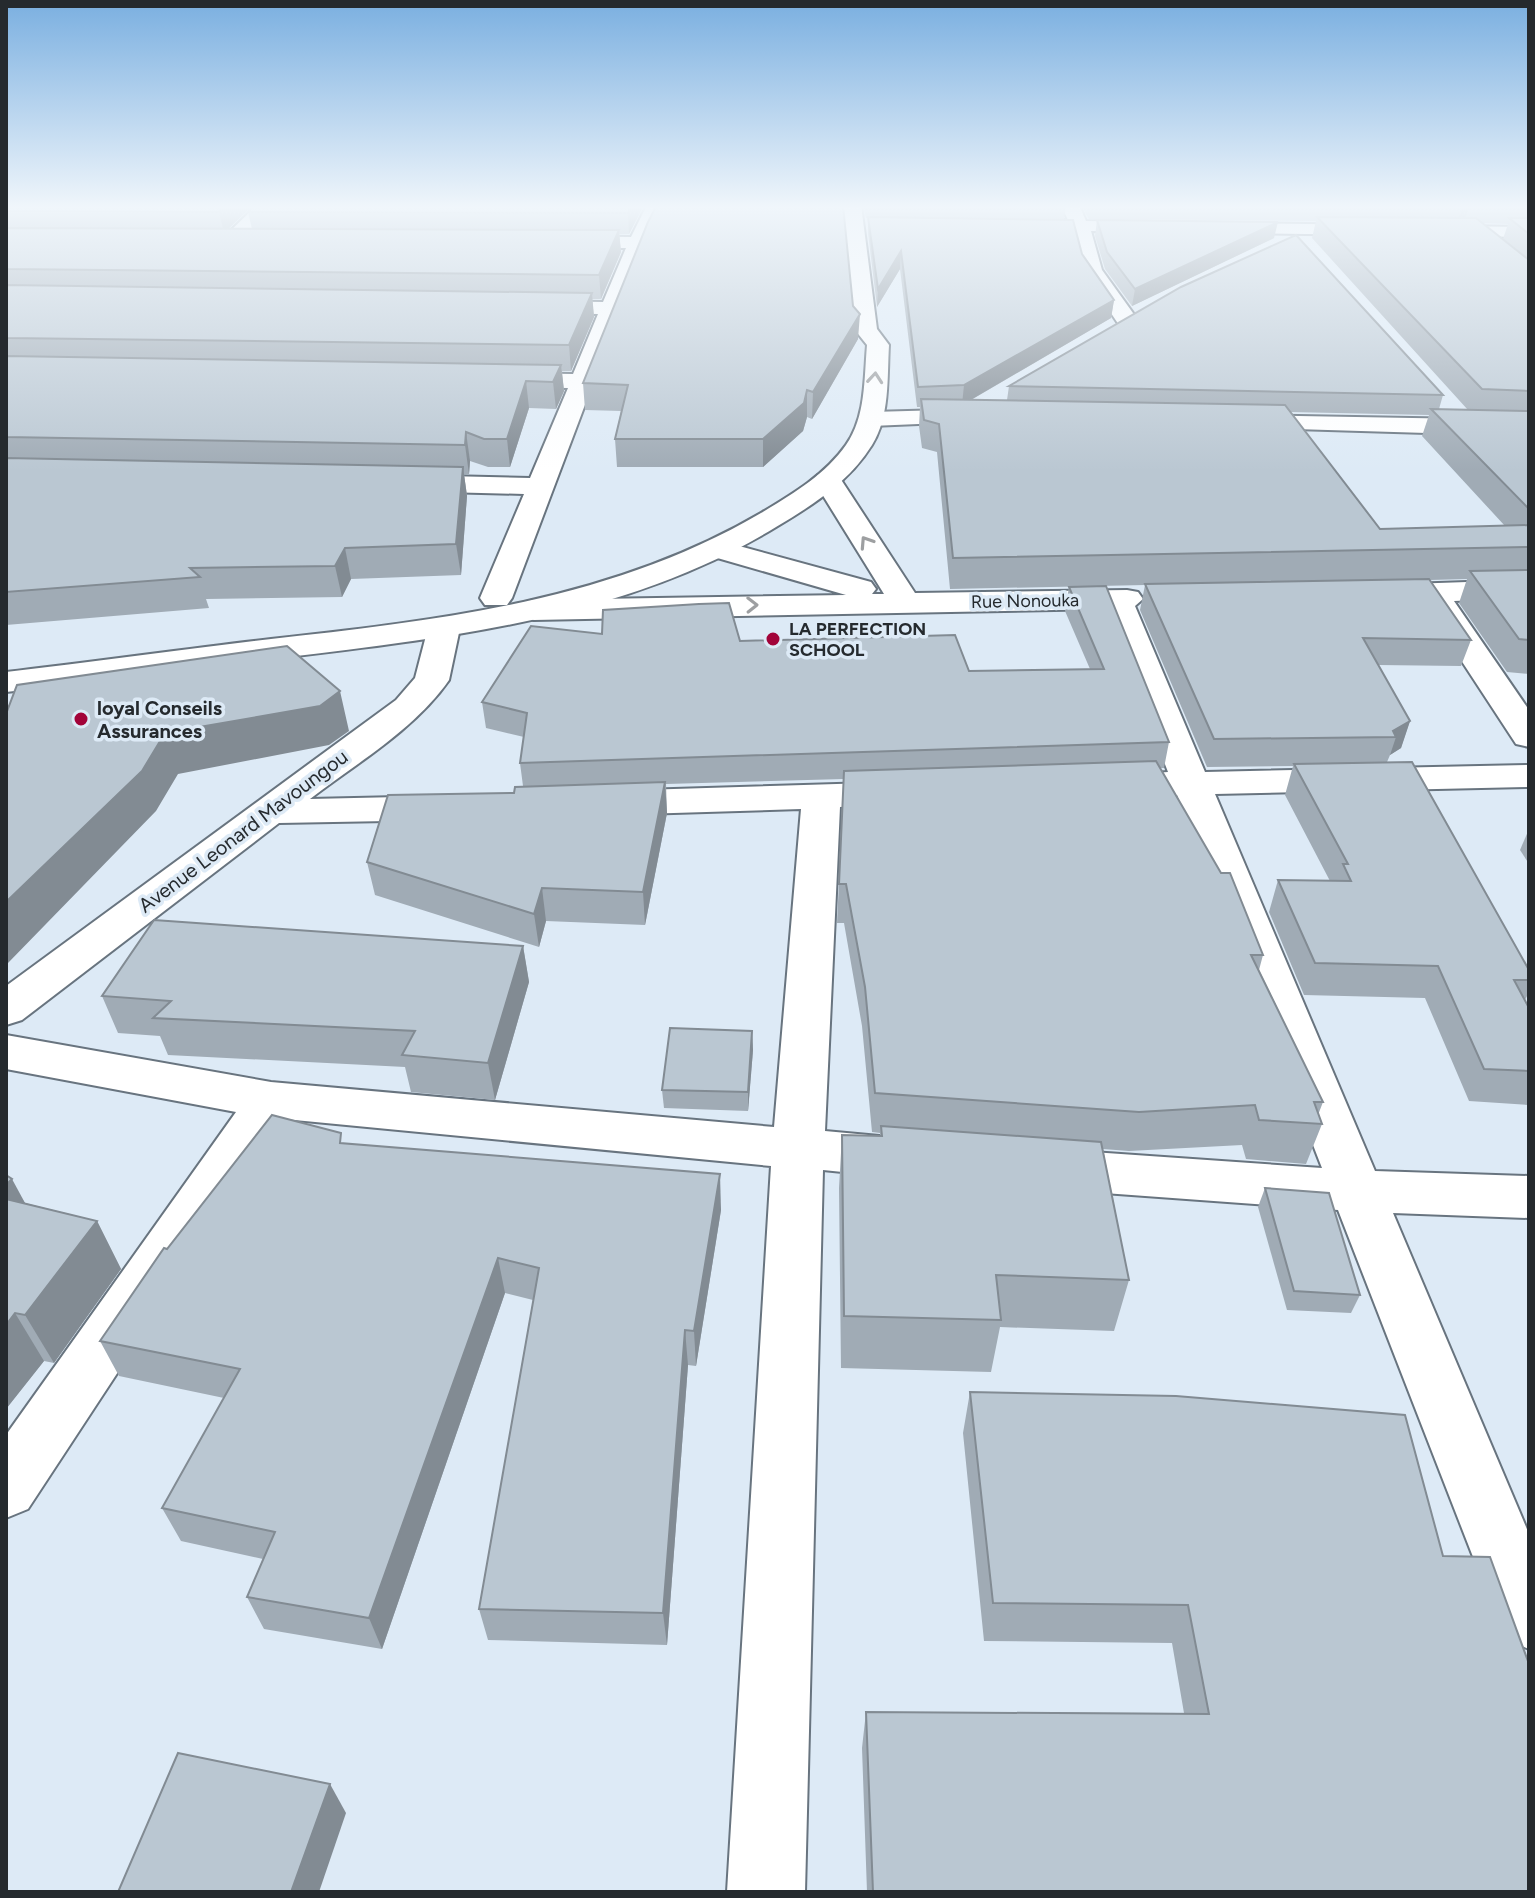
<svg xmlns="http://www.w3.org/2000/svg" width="1535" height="1898" viewBox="0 0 1535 1898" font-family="Figtree,sans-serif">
	<rect width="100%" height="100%" fill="#ddeaf6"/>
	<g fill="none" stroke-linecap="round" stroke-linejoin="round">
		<!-- minor casing -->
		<g stroke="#68747f" stroke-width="4">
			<g id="minor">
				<polygon points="257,205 276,205 238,245 224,245 224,237"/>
				<polygon points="647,205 665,205 646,243 512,598 507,605 485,605 480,598 524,494 404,491 394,489 390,483 394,477 404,475 530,478 568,388 504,387 492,380 504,373 573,374 598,314 532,313 522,307 532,301 603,302 626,248 560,248 551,242 560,236 631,237"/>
				<polygon points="1061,205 1079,205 1086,221 1529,227 1529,237 1091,231 1102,270 1138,320 1127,326 1119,325 1082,270 1072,231 1013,230 1004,225 1013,220 1068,220"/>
				<polygon points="981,409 993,416 990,421 871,426 859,419 871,412"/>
				<polygon points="1238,415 1529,420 1529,436 1229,427 1226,422"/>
				<polygon points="828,473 838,475 915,593 1127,590 1138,592 1143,599 1135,606 1205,772 1529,765 1529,787 1215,794 1375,1171 1529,1176 1529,1218 1393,1213 1529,1534 1529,1649 1505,1639 1338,1210 1049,1189 1031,1183 1023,1169 1031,1155 1049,1149 1322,1168 1177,795 1108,796 1095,793 1089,785 1095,777 1168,772 1105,609 534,620 523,617 518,610 523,603 534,600 846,595 707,555 702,549 707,543 717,540 871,582 876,589 872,594 884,594 814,481 818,475"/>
				<polygon points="1529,580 1529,598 1454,601 1529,710 1529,747 1516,744 1423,602 1368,601 1363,594 1368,587 1379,585"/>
				<path d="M444,618L455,621L460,628L449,680C415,729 357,763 310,799L443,796L457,800L462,808L457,816L443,820L279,823L22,1020L6,1025V986L396,700L415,678L428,628L433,621Z"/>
				<polygon points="903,782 917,786 922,794 917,802 840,807 825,1131 901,1138 919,1144 927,1158 919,1172 901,1178 823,1170 805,1892 727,1892 771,1166 284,1119 28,1509 6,1518 6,1435 236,1112 6,1069 6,1035 271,1082 774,1127 801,809 608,815 594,811 589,803 594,795 608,791"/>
			</g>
		</g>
		<!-- highway casing -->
		<g stroke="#68747f" stroke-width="4">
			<path id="highway" d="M843,205H861L877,329L889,345C887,379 890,416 872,445C849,482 813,505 776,527C617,624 427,640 246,662C166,672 86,683 6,692V672C94,662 183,649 271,639C441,620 611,601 761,513C791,495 825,475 846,445C866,417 864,379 867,345L855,330Z"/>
		</g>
		<!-- minor -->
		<use href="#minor" fill="#fff" fill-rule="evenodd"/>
		<!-- highway -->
		<use href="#highway" fill="#fff" fill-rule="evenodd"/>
	</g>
	<!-- wall -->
	<g fill="#a0abb5" fill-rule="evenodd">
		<polygon points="6,205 253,205 228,229 252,229 248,212 255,205 644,205 629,234 619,234 621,252 601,299 592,299 594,317 571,371 562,371 564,391 556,409 529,408 510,467 488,467 470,461 469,474 464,474 467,496 461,575 351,579 342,597 206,599 209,608 6,625"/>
		<path d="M863,205H1066L1064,219L1082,254L1114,300L1111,318L971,400H1007L1009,386L1443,395L1439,409L1468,410L1312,238L1316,221L1089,219L1081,205H1529V674L1507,672L1459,603L1467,579L1430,580L1471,640L1461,666L1378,665L1410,721L1401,748L1390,755L1387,762L1529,970V992L1525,1000L1529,1008V1105L1469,1101L1425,998L1304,995L1269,912L1278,880L1330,881L1285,795L1293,766L1207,767L1140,610L1145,585L950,589L937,452L922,448L919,426L920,407H917L900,269L877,307L868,233V218H866ZM1482,223L1508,224L1503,239ZM1290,412L1429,415L1422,436L1505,526L1380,529Z"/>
		<polygon points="1097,220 1274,238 1132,306 1105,269 1095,236"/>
		<polygon points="853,306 858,339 812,419 807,417 803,431 763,467 617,467 615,439 621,411 585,410 583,383"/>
		<polygon points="1069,587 1169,742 1164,768 1160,768 1263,955 1259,970 1323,1102 1318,1115 1322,1124 1306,1164 1246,1159 1242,1145 1129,1151 1103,1149 1129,1280 1114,1331 1000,1327 991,1372 841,1368 839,1188 842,1135 880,1136 880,1133 872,1132 862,1026 844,923 837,923 844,779 666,784 667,813 645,925 546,921 539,947 375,895 367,862 514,793 523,786 520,763 524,737 486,728 482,702 602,634 740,641 969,671 1090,669 1065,611"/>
		<polygon points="1529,829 1529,864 1520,850"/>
		<polygon points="523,946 529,982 495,1100 411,1092 405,1067 168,1055 160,1036 118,1033 102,996"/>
		<polygon points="752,1031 753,1050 748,1111 664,1108 662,1090"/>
		<polygon points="344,1143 721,1210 696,1366 688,1365 667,1645 488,1640 479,1609 533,1300 505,1293 382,1649 264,1629 247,1597 263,1559 181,1541 162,1508 224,1398 119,1376 100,1341 167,1249"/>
		<polygon points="6,1175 25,1203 97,1221 121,1269 54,1363 44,1361 6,1409"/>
		<polygon points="1265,1188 1360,1295 1351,1313 1287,1310 1258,1207"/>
		<polygon points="970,1392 1529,1892 867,1892 862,1748 866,1712 1184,1713 1172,1643 984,1641 963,1433"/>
	</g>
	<!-- shaded-wall -->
	<g fill="#828b93">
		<polygon points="226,205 253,205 224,233 219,212"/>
		<polygon points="632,205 644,205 629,234 628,213"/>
		<polygon points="1462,205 1470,205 1466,216 1457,223"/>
		<polygon points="1278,222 1274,238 1132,306 1135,289"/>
		<polygon points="619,230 621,252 601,299 599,275"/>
		<polygon points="901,251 900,269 877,307 878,289"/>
		<polygon points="592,293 594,317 571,371 569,345"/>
		<polygon points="1114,300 1111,318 962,405 964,385"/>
		<polygon points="860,314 858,339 812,419 813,392"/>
		<polygon points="561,365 564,391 556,409 553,382"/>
		<polygon points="526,381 529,408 510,467 507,439"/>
		<polygon points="807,390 807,417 803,431 763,467 763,439"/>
		<polygon points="466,432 470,461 469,474 465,445"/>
		<polygon points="463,467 467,496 461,575 456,544"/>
		<polygon points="345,548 351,579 342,597 335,566"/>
		<polygon points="340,691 349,731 329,745 178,774 156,811 8,963 6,959 6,902 165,733"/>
		<polygon points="1410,721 1401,748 1390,755 1396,737 1393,731"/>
		<polygon points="665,782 667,813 645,925 643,892"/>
		<polygon points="542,888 546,921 539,947 534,914"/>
		<polygon points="523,946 529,982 495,1100 488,1063"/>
		<polygon points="752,1031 753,1050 748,1111 748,1092"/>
		<polygon points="720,1174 721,1210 696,1366 694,1331"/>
		<polygon points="12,1179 38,1227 6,1216 6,1185"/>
		<polygon points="97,1221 121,1269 54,1363 25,1315"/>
		<polygon points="498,1258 505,1293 382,1649 369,1618"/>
		<polygon points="15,1313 44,1361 6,1409 6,1325"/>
		<polygon points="685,1330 688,1365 667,1645 663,1613"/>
		<polygon points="330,1784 346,1813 319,1892 291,1892"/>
	</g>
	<!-- building -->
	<g fill="#bac7d2" stroke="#828b93" stroke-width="2">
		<polygon points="6,205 226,205 219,212 6,211"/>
		<polygon points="255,205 632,205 628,213 248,212"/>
		<polygon points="657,205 843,205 853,306 860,314 813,392 807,390 804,403 763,439 615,439 628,385 583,383 648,222"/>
		<polygon points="868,217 1073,220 1082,254 1114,300 964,385 918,387 901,251 878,289"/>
		<polygon points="1317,217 1476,218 1529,260 1529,391 1482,389"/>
		<polygon points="1509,218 1529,218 1529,234"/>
		<polygon points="1097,220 1278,222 1135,289 1107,252"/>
		<polygon points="6,228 619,230 599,275 6,269"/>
		<polygon points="1296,235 1443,395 1009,386 1181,287"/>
		<polygon points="6,285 592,293 569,345 6,338"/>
		<polygon points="6,356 561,365 553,382 526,381 507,439 484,439 466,432 465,445 6,437"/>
		<polygon points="921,399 1285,405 1380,529 1529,525 1529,547 953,558 939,424 924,420"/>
		<polygon points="1431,409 1529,411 1529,509"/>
		<polygon points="6,458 463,467 456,544 345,548 335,566 190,568 200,577 6,592"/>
		<polygon points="1529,570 1529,640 1519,639 1470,571"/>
		<polygon points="1429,579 1471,640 1363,638 1410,721 1393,731 1396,737 1214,739 1145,584"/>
		<polygon points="1106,586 1169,742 520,763 527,713 482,702 531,626 602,634 603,610 699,604 729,603 740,641 955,635 969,671 1104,669 1069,587"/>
		<polygon points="287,646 340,691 320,706 165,733 142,771 6,902 6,714 17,685"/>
		<polygon points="1156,761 1221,873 1230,873 1263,955 1251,955 1323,1102 1314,1102 1322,1124 1259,1120 1255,1105 1139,1112 875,1093 865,987 846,884 839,884 844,771"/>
		<polygon points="1412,762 1529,970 1529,980 1514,980 1529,1008 1529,1071 1484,1069 1438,966 1315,963 1278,880 1351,881 1343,864 1348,864 1294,764"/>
		<polygon points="665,782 643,892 542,888 534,914 367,862 388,795 514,793 515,787"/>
		<polygon points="154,920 523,946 488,1063 402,1055 415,1031 153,1018 171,1001 102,996"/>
		<polygon points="670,1028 752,1031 748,1092 662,1090"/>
		<polygon points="272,1115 341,1133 340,1143 720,1174 694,1331 685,1330 663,1613 479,1609 539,1268 498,1258 369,1618 247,1597 275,1532 162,1508 240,1369 100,1341 164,1248 167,1249"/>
		<polygon points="881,1126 1101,1142 1129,1280 996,1275 1001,1320 844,1316 842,1135 882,1136"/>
		<polygon points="6,1175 12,1179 6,1185"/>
		<polygon points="1265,1188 1329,1193 1360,1295 1294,1291"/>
		<polygon points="6,1199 97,1221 25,1315 15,1313 6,1325"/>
		<polygon points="970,1392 1176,1396 1405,1415 1443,1556 1490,1557 1529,1664 1529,1892 873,1892 866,1712 1209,1714 1188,1605 993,1603"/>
		<polygon points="178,1753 330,1784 291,1892 118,1892"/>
	</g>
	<!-- one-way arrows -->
	<defs><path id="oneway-chevron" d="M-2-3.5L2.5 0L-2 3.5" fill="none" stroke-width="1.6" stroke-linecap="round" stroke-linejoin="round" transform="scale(2)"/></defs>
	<g stroke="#9d9fa1">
		<use href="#oneway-chevron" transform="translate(875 378) rotate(-85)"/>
		<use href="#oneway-chevron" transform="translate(866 542) rotate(-123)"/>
		<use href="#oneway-chevron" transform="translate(752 605) rotate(-1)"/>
	</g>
	<!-- sky -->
	<linearGradient id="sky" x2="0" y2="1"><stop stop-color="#7aafe0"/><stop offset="0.44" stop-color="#f0f6fb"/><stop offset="1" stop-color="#f0f6fb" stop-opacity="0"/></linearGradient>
	<rect width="1535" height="471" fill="url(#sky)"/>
	<!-- markers -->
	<g fill="#a20339" stroke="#ddeaf6" stroke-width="3">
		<circle cx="773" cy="639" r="8"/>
		<circle cx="81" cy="719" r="8"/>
	</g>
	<g text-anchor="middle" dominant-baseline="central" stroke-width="7" stroke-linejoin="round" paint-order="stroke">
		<!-- far-street labels -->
		<g font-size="18" fill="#252a2e" stroke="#ddeaf6">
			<text transform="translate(1025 601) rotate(-1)">Rue Nonouka</text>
		</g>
		<!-- far-poi labels -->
		<g font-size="18" font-weight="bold" fill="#252a2e" stroke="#ddeaf6" text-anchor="start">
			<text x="789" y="629">LA PERFECTION<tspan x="789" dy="21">SCHOOL</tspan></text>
		</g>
		<!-- poi labels -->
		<g font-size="20" font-weight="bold" fill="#252a2e" stroke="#ddeaf6" text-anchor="start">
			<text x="97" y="708">loyal Conseils<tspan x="97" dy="23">Assurances</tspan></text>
		</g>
		<!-- street labels -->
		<g font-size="20" fill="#252a2e" stroke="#ddeaf6">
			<text transform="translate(243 831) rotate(-37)">Avenue Leonard Mavoungou</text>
		</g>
	</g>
	<!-- border -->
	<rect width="1535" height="1898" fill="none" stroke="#252a2e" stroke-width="16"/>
</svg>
